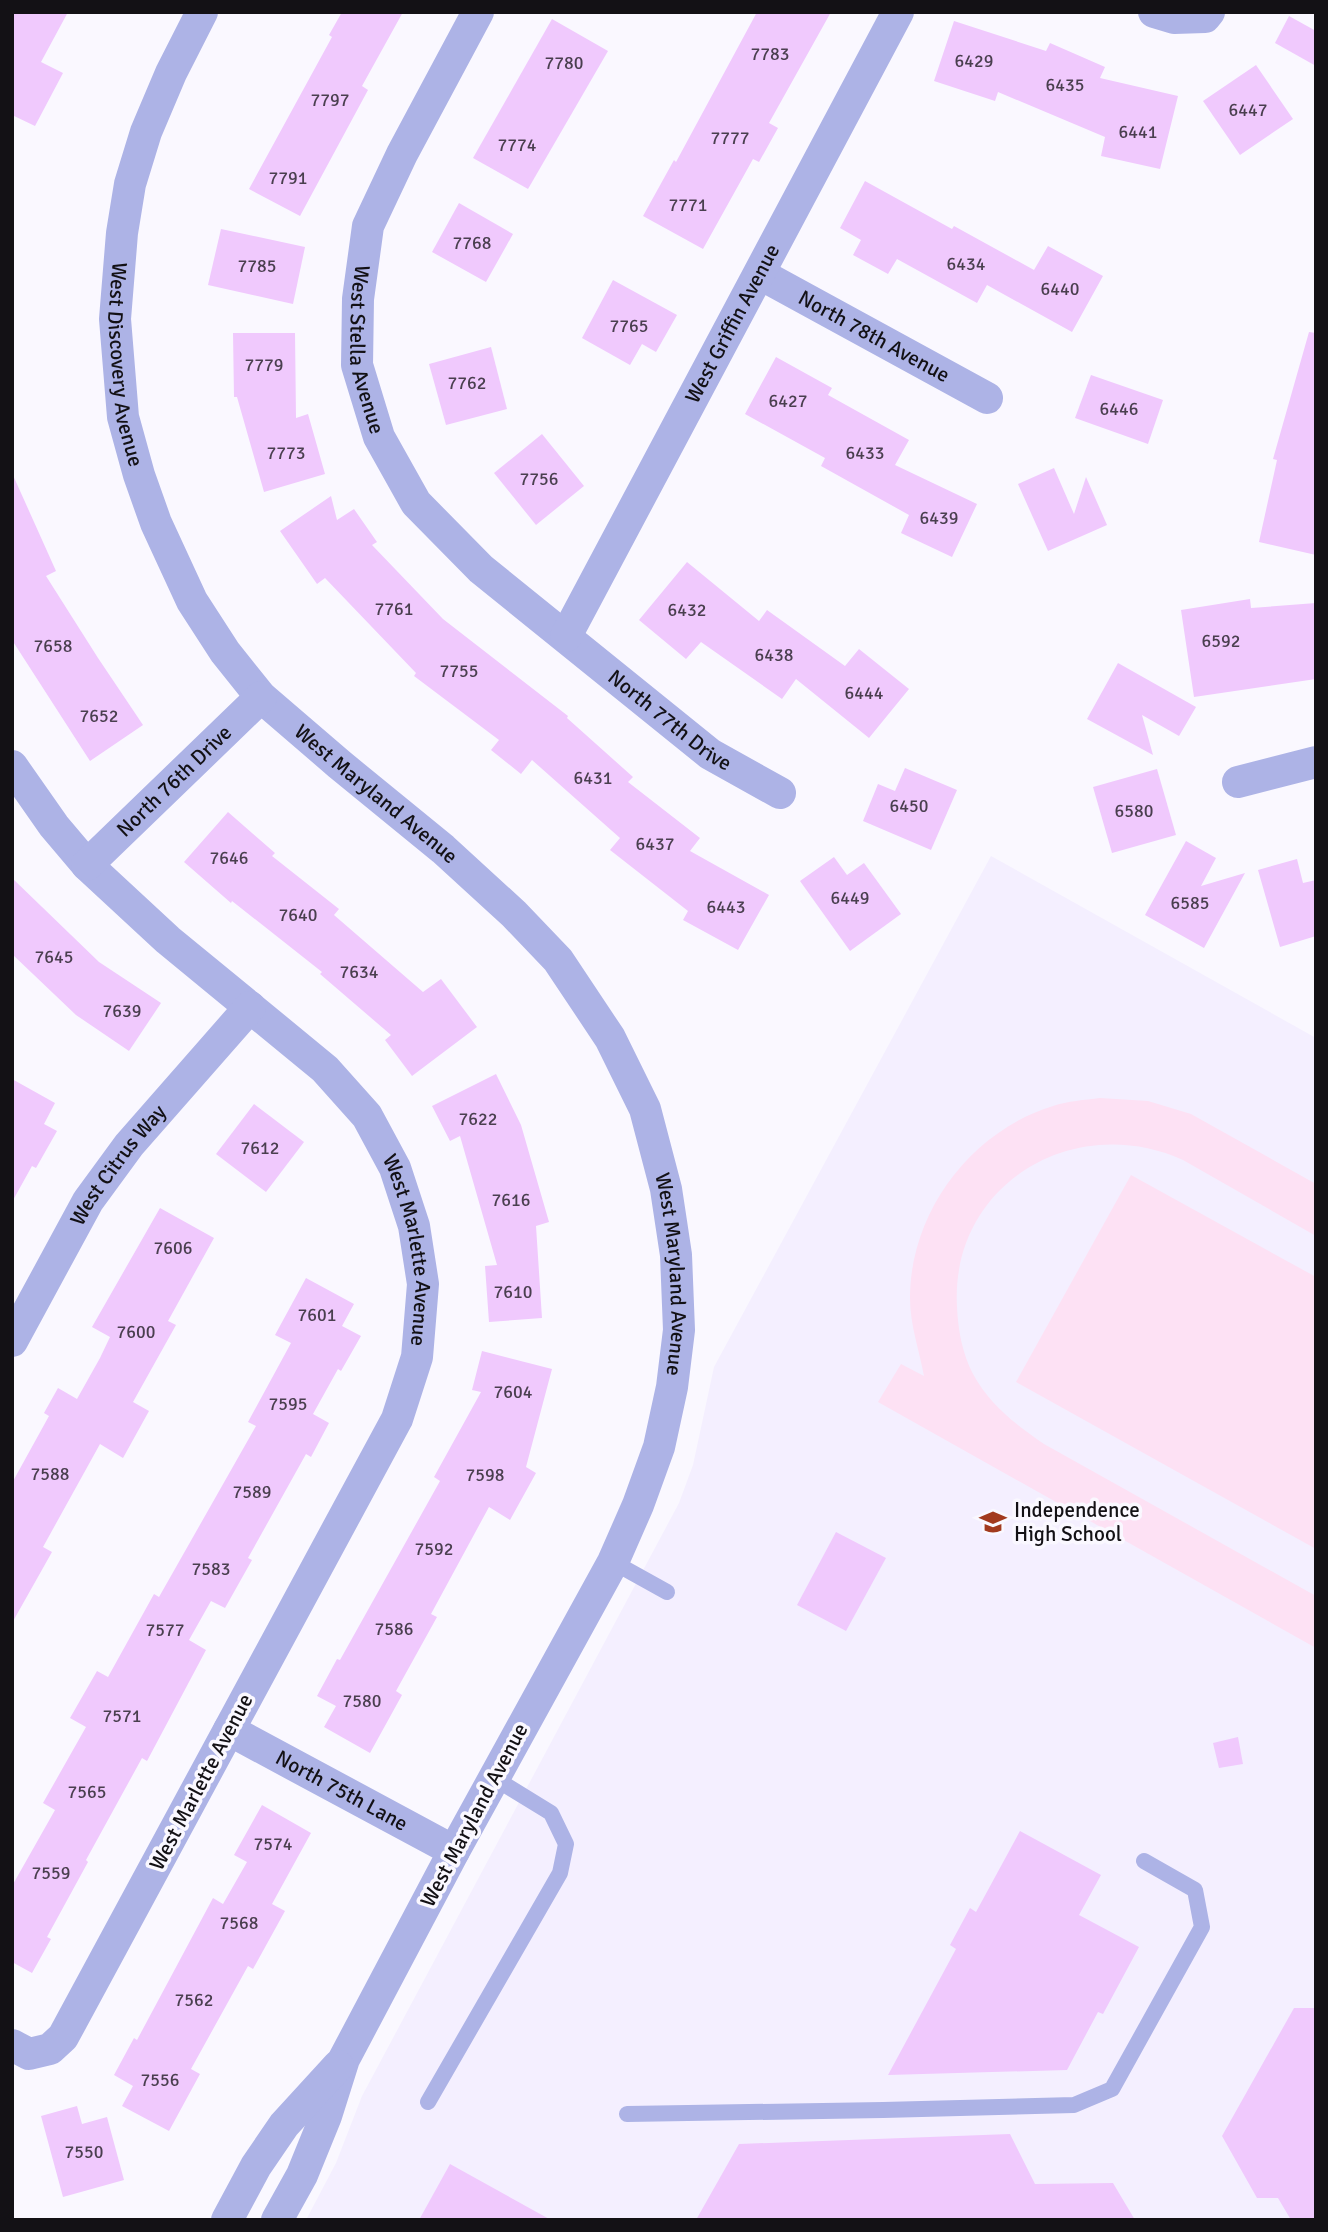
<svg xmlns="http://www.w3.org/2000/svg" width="1328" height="2232" viewBox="0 0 1328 2232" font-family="Signika,sans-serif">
	<rect width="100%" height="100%" fill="#faf8ff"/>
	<!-- built -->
	<polygon fill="#f4efff" points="991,856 1316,1038 1316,2220 306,2220 336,2163 362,2096 679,1503 693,1465 714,1367"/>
	<!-- green -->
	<g fill="#fde1f4">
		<path d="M1100,1098L1148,1101L1191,1114L1316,1184V1236L1183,1160C1074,1111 950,1184 957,1307C958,1329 962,1353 973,1374C990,1405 1015,1424 1044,1444L1316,1596V1648L878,1402L901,1364L924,1376C919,1349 910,1325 910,1298C910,1212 971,1131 1053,1106C1068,1101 1084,1100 1100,1098Z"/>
		<polygon points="1131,1175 1316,1277 1316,1549 1016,1382"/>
	</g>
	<!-- building -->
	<g fill="#f0c9fd">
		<polygon points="12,12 68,12 41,62 63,73 35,126 12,115"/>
		<polygon points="342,12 403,12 362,86 368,90 300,216 249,189 332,37 329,35"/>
		<polygon points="757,12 831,12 769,123 778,128 759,162 753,159 703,249 643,216 674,160 676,162"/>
		<polygon points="1289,16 1316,31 1316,66 1275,43"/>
		<polygon points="552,19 608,51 528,189 473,158"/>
		<polygon points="954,21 1046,51 1050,43 1105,67 1100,78 1178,96 1160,169 1101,156 1105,137 998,92 995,101 934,81"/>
		<polygon points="1256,65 1293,119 1240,155 1203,101"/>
		<polygon points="865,181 952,229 954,226 1034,270 1048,246 1103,276 1072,332 987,285 977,303 897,259 888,274 853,255 861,240 840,228"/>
		<polygon points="459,203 513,234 486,282 432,252"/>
		<polygon points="221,229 305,247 293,304 208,285"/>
		<polygon points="613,280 677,315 656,352 642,344 630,365 582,338"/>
		<polygon points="1309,332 1316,333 1316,555 1259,542 1277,460 1273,459"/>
		<polygon points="233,333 295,333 296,418 308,414 325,474 264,492 237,397 234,397"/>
		<polygon points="491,347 507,409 446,425 429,364"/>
		<polygon points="776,357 832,388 828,395 909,440 895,465 977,504 952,557 901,533 909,515 821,466 825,458 745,414"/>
		<polygon points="1091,375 1163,400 1148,444 1075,418"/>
		<polygon points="542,434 584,486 536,525 494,473"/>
		<polygon points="1054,468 1074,514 1086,477 1107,525 1048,551 1018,484"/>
		<polygon points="12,473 56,571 46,576 98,658 143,725 90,761 12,640"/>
		<polygon points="331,496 337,520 354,509 377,542 372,545 443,619 568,716 567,718 633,777 628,782 700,838 690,851 769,895 738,950 683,920 688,911 610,850 620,838 532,760 521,774 491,750 499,740 414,676 416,673 325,578 317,584 280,531"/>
		<polygon points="687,562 759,621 767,610 845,666 859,649 909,689 869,738 796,679 782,699 701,642 686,659 639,620"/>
		<polygon points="1250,599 1251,608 1316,603 1316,679 1194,697 1181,610"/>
		<polygon points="1118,663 1196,707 1179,736 1142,715 1153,755 1087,719"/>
		<polygon points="905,768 957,790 931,850 863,821 878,784 895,791"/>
		<polygon points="1157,769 1176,835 1112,853 1093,787"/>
		<polygon points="228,812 275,853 272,856 339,909 334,915 423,992 441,979 477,1027 412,1076 385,1040 391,1035 320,974 322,972 232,901 231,903 184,862"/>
		<polygon points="1186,841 1216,858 1201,886 1245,873 1204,948 1145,915"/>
		<polygon points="834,857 847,875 864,863 901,914 850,951 800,881"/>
		<polygon points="1297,859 1303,883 1316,880 1316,936 1280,947 1258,870"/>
		<polygon points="12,878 99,962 161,1003 129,1051 76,1015 12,954"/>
		<polygon points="496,1074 521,1125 549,1222 536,1226 542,1318 489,1322 485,1266 497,1265 460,1136 450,1141 432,1106"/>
		<polygon points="12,1079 55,1103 44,1124 57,1131 36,1168 32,1166 12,1202"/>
		<polygon points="254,1104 304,1142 266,1192 216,1154"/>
		<polygon points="160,1208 214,1238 168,1321 176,1325 133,1402 149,1411 123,1458 100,1444 43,1547 52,1552 12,1623 12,1483 49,1416 44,1413 58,1388 77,1399 100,1358 110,1337 92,1327"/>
		<polygon points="306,1278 354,1304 342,1326 361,1336 341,1371 338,1369 313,1414 329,1423 311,1457 306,1454 248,1558 252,1560 225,1608 211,1601 189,1640 206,1650 147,1761 142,1758 86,1860 88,1862 47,1937 51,1939 32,1973 12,1962 12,1886 55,1810 43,1803 86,1727 70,1718 97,1671 108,1677 154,1594 159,1597 256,1426 248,1422 291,1343 275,1335"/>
		<polygon points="482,1351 552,1369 526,1467 536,1473 510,1520 489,1507 431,1614 437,1617 396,1691 402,1695 370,1753 324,1727 336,1706 317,1696 337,1659 340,1660 440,1481 434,1477 481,1392 472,1390"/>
		<polygon points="836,1532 886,1558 846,1631 797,1605"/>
		<polygon points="1238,1737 1243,1764 1219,1768 1213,1743"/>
		<polygon points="262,1805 311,1833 272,1904 285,1911 253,1969 248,1966 191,2069 200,2074 169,2131 122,2106 133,2086 114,2075 134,2038 137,2040 213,1898 223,1904 247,1862 234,1855"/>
		<polygon points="1020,1831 1101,1875 1079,1915 1139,1947 1103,2014 1098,2012 1067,2070 888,2075 956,1949 950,1945 970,1908 976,1912"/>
		<polygon points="1294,2008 1316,2008 1316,2220 1291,2220 1278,2198 1257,2198 1222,2136"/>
		<polygon points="77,2106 82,2124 107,2117 124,2180 63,2197 41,2116"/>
		<polygon points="1010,2134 1035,2184 1113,2183 1135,2220 696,2220 739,2144"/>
		<polygon points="450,2164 551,2220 419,2220"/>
	</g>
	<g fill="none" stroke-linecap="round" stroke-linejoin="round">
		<!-- lane -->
		<g stroke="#adb3e6" stroke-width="16">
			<polyline points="613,1562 667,1592"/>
			<polyline points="428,2102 560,1873 566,1844 551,1813 494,1778"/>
			<polyline points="627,2114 883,2110 1074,2105 1112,2089 1202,1927 1195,1890 1144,1861"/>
		</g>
		<!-- street -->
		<g stroke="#adb3e6" stroke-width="32">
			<path id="s1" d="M202,12L171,73L146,132L130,184L122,233L115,319L123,417L139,475L156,523L192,601L225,652L261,697L339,764L443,849L514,914L558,960L610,1038L645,1109L666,1189L676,1255L679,1330L672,1387L659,1447L638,1505L613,1562L454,1851L344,2059L326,2116L302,2175L277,2220"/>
			<path id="s2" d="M478,12L402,154L368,226L358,299L357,365L379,437L416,503L481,569L710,754L780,793"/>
			<polyline points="1154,12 1174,18 1205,17 1209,12"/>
			<path id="s3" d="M760,274L987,398"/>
			<path id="s4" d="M566,636L898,12"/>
			<path id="s5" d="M12,766L54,826L87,865L168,940L325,1069L367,1116L395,1168L414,1226L423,1284L417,1357L397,1419L63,2037L50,2049L29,2054L12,2045"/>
			<polyline points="1238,782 1316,762"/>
			<path id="s6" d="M87,865L261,697"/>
			<path id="s7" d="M12,1341L88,1201L129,1145L250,1007"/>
			<path id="s8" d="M229,1730L454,1851"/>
			<polyline points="227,2220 256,2166 284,2125 338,2066"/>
		</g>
	</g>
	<!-- icons -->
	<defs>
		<g id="school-bare" transform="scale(2.1)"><path d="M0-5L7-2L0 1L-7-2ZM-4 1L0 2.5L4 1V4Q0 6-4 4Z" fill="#a23a1e" stroke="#faf8ff" stroke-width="2.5" paint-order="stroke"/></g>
	</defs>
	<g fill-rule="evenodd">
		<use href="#school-bare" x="993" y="1522"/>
	</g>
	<g text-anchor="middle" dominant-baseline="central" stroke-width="7" stroke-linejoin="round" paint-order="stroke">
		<!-- number labels -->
		<g font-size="18" fill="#4a3f4f">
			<text x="770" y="54">7783</text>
			<text x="974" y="61">6429</text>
			<text x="564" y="63">7780</text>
			<text x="1065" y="85">6435</text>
			<text x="330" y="100">7797</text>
			<text x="1248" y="110">6447</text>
			<text x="1138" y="132">6441</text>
			<text x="730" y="138">7777</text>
			<text x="517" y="145">7774</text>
			<text x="288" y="178">7791</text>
			<text x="688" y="205">7771</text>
			<text x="472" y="243">7768</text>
			<text x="966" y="264">6434</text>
			<text x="257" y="266">7785</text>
			<text x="1060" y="289">6440</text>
			<text x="629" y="326">7765</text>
			<text x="264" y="365">7779</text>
			<text x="467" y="383">7762</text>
			<text x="788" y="401">6427</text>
			<text x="1119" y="409">6446</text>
			<text x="286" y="453">7773</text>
			<text x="865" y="453">6433</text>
			<text x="539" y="479">7756</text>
			<text x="939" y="518">6439</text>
			<text x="394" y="609">7761</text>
			<text x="687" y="610">6432</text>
			<text x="1221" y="641">6592</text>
			<text x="53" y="646">7658</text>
			<text x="774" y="655">6438</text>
			<text x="459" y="671">7755</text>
			<text x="864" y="693">6444</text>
			<text x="99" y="716">7652</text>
			<text x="593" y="778">6431</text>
			<text x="909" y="806">6450</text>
			<text x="1134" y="811">6580</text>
			<text x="655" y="844">6437</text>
			<text x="229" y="858">7646</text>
			<text x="850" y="898">6449</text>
			<text x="1190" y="903">6585</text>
			<text x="726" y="907">6443</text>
			<text x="298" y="915">7640</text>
			<text x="54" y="957">7645</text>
			<text x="359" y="972">7634</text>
			<text x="122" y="1011">7639</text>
			<text x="478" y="1119">7622</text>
			<text x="260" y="1148">7612</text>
			<text x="511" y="1200">7616</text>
			<text x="173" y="1248">7606</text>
			<text x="513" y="1292">7610</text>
			<text x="317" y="1315">7601</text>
			<text x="136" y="1332">7600</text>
			<text x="513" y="1392">7604</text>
			<text x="288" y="1404">7595</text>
			<text x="50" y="1474">7588</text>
			<text x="485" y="1475">7598</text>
			<text x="252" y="1492">7589</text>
			<text x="434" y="1549">7592</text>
			<text x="211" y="1569">7583</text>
			<text x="394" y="1629">7586</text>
			<text x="165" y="1630">7577</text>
			<text x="362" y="1701">7580</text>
			<text x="122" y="1716">7571</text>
			<text x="87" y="1792">7565</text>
			<text x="273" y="1844">7574</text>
			<text x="51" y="1873">7559</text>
			<text x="239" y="1923">7568</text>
			<text x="194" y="2000">7562</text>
			<text x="160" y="2080">7556</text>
			<text x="84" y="2152">7550</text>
		</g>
		<!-- street labels -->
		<g font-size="21" fill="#131115" stroke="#faf8ff">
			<text stroke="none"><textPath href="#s4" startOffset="354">West Griffin Avenue</textPath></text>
			<text stroke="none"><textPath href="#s3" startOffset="130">North 78th Avenue</textPath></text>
			<text stroke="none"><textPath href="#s2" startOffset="366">West Stella Avenue</textPath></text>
			<text stroke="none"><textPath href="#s1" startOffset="369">West Discovery Avenue</textPath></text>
			<text stroke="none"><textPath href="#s2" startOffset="866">North 77th Drive</textPath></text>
			<text stroke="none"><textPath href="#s6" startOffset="121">North 76th Drive</textPath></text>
			<text stroke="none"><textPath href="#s1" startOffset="887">West Maryland Avenue</textPath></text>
			<text stroke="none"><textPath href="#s7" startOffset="206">West Citrus Way</textPath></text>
			<text stroke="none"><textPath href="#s5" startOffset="644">West Marlette Avenue</textPath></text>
			<text stroke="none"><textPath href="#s1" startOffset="1475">West Maryland Avenue</textPath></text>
			<text transform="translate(201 1782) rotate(-62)">West Marlette Avenue</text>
			<text stroke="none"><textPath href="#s8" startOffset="128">North 75th Lane</textPath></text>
			<text transform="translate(474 1815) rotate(-62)">West Maryland Avenue</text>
		</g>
		<!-- poi labels -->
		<g font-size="21" fill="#131115" stroke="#faf8ff" text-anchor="start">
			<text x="1014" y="1510">Independence<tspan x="1014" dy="24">High School</tspan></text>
		</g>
	</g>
	<!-- border -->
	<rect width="1328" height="2232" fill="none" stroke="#131115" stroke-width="28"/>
</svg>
